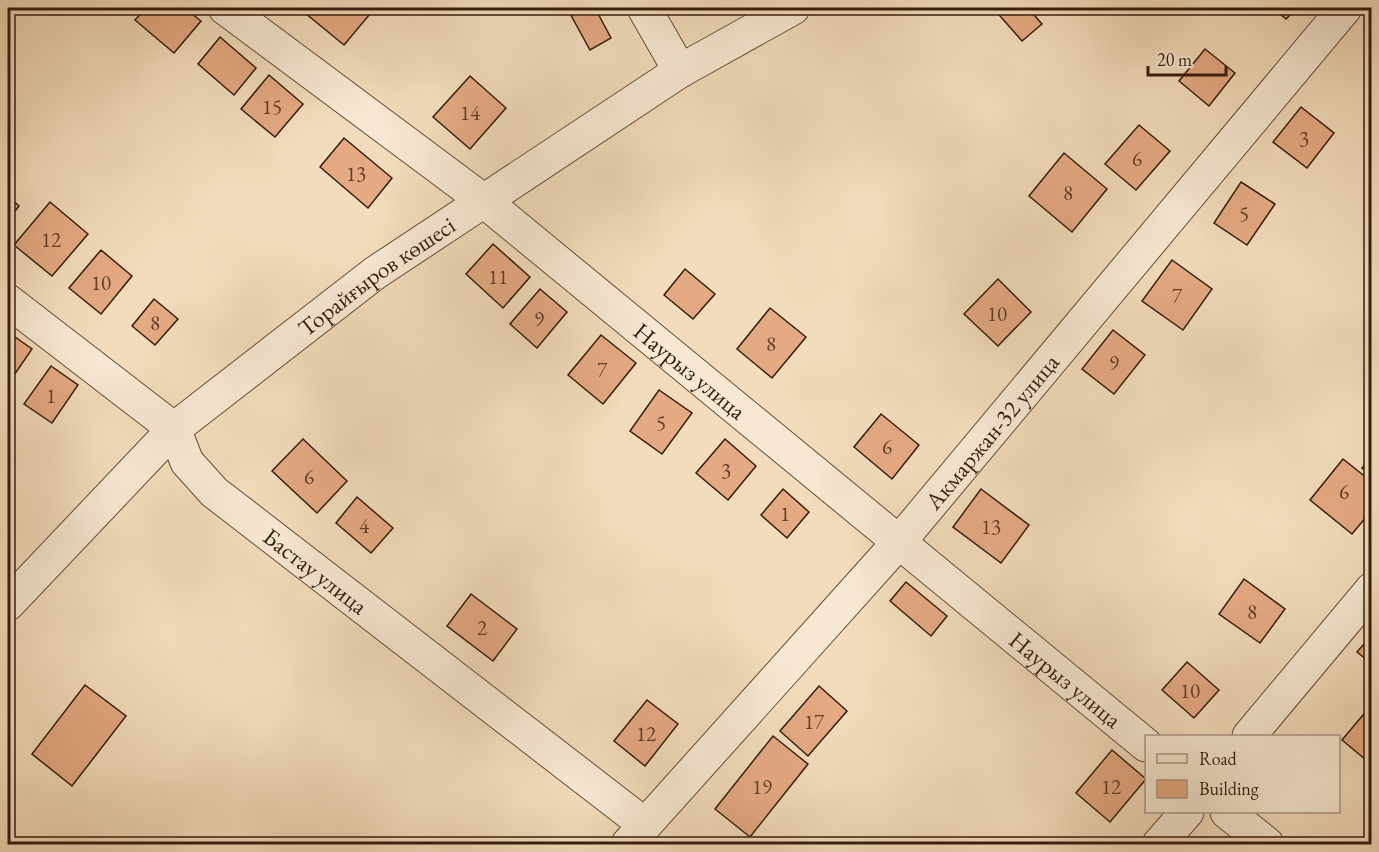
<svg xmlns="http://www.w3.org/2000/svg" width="1379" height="852" viewBox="0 0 1379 852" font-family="'EB Garamond',serif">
	<rect width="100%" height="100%" fill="#f2dcbb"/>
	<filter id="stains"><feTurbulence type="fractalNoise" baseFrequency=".00333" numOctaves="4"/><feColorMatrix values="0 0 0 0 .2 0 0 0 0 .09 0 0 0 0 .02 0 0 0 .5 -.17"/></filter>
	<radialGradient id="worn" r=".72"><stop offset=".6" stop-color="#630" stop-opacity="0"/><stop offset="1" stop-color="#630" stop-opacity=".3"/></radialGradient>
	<!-- building -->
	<g fill="#e4aa83" stroke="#351c0f" stroke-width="1.5">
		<polygon points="146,8 184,8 201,21 174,53 135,20"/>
		<polygon points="299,8 375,8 344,45"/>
		<polygon points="567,8 595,8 611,38 590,50"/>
		<polygon points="993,8 1028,8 1042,24 1022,41"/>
		<polygon points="1273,8 1297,8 1286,19"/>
		<polygon points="220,37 256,68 234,95 198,64"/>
		<polygon points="1205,49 1235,73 1209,106 1179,81"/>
		<polygon points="269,75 303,104 275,137 241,109"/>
		<polygon points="470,76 506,108 470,149 433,117"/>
		<polygon points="1301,107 1334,133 1307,168 1273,142"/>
		<polygon points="1139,125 1170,151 1136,190 1105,164"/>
		<polygon points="344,138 392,178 368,208 320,167"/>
		<polygon points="1064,153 1107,189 1072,232 1029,196"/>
		<polygon points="1241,182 1275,204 1247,245 1214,223"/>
		<polygon points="8,196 19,206 8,220"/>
		<polygon points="50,202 88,234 52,276 14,245"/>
		<polygon points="493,244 530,277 503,308 466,274"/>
		<polygon points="101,250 132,276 101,314 69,288"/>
		<polygon points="1172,260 1212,289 1183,330 1142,301"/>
		<polygon points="685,269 715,294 693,319 664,295"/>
		<polygon points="998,279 1031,312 998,346 964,314"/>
		<polygon points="540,289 567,312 537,348 510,324"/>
		<polygon points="154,299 178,319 155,345 132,326"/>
		<polygon points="770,308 806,337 772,378 737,349"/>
		<polygon points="1113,330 1145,355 1114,394 1082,369"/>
		<polygon points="8,332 32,349 8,384"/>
		<polygon points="601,335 636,363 603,404 568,375"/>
		<polygon points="51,366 78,385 52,423 24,404"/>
		<polygon points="659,390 692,413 662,454 630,431"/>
		<polygon points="881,414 919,445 892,479 854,447"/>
		<polygon points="303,439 347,481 317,513 272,471"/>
		<polygon points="725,439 756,466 728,500 696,473"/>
		<polygon points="1372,456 1372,475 1362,468"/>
		<polygon points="1343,459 1372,482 1372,510 1352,534 1310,500"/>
		<polygon points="783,489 809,512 787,538 761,515"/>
		<polygon points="981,489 1029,525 1001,563 953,527"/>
		<polygon points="357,497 393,528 371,553 336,523"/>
		<polygon points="1244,579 1285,609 1260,643 1219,614"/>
		<polygon points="906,582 947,616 931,636 890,601"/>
		<polygon points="471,594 517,629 493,661 447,626"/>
		<polygon points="1372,635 1372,664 1357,652"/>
		<polygon points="1187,662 1219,690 1194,718 1162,690"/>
		<polygon points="85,685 126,716 72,786 32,754"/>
		<polygon points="819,686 847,711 808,756 780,731"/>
		<polygon points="647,700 678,724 645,766 614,741"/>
		<polygon points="1368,709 1372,712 1372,765 1342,740"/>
		<polygon points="773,736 808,764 750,837 715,809"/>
		<polygon points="1112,750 1146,779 1110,822 1076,793"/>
	</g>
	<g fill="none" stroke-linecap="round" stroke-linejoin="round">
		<!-- minor casing -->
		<g stroke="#644c3a" stroke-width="35">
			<g id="minor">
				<path id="s1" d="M225,8L484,201L1146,745"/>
				<polyline points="644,8 680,71"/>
				<path id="s2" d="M8,301L174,429L187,462L214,492L644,824"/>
				<path id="s3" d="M8,604L174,429L375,273L680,71L793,8"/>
				<polyline points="1249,736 1372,589"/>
				<polyline points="1227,812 1267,844"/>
				<path id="s4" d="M628,844L899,542L1345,8"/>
				<polyline points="1159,844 1187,812"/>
			</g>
		</g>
		<!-- minor -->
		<use href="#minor" stroke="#f7e8d3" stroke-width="33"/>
	</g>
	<g text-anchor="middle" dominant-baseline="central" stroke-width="5" stroke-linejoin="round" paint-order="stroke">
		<!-- number labels -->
		<g font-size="21" fill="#61402c">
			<text x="272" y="106">15</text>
			<text x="470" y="112">14</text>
			<text x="1304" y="138">3</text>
			<text x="1137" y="158">6</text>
			<text x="356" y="173">13</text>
			<text x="1068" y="192">8</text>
			<text x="1244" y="213">5</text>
			<text x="51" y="239">12</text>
			<text x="498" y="276">11</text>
			<text x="101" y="282">10</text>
			<text x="1177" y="295">7</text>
			<text x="997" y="313">10</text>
			<text x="539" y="318">9</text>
			<text x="155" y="322">8</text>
			<text x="771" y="343">8</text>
			<text x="1114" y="362">9</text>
			<text x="602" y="369">7</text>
			<text x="51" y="395">1</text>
			<text x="661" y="422">5</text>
			<text x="887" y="446">6</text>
			<text x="726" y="470">3</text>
			<text x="309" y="476">6</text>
			<text x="1344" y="491">6</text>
			<text x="785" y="513">1</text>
			<text x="364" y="525">4</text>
			<text x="991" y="526">13</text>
			<text x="1252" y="611">8</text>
			<text x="482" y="627">2</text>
			<text x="1190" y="690">10</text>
			<text x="814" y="721">17</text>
			<text x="646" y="733">12</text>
			<text x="762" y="786">19</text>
			<text x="1111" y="786">12</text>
		</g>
		<!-- street labels -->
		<g font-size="24" fill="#351c0f" stroke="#f7e8d3">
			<text stroke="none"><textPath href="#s3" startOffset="495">Торайғыров көшесі</textPath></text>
			<text stroke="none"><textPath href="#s1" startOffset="590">Наурыз улица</textPath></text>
			<text stroke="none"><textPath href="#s4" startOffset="550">Акмаржан-32 улица</textPath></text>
			<text stroke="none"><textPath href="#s2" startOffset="414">Бастау улица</textPath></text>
			<text stroke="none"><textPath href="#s1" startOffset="1076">Наурыз улица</textPath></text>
		</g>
	</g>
	<!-- margin -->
	<rect width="1379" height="852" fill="none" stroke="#f2dcbb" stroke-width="30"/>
	<rect x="9" y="9" width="1361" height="834" fill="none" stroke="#351c0f" stroke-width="3"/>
	<rect x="15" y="15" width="1349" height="822" fill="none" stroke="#351c0f" stroke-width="1.5"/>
	<!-- legend -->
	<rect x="1145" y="735" width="195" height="78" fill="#f7e8d3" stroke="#a99685" stroke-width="1.5"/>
	<rect x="1157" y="754" width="30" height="9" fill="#f7e8d3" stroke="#a99685" stroke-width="1.5"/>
	<text x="1199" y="765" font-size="18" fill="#351c0f">Road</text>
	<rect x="1157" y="780" width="30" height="18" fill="#e4aa83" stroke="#a99685" stroke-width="1.5"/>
	<text x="1199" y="795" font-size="18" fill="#351c0f">Building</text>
	<!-- scale -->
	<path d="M1148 66v9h78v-9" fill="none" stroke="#351c0f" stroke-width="3"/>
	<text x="1157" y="66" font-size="18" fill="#351c0f" stroke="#f7e8d3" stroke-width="4.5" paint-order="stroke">20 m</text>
	<rect width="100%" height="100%" filter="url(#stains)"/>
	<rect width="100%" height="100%" fill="url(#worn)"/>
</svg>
